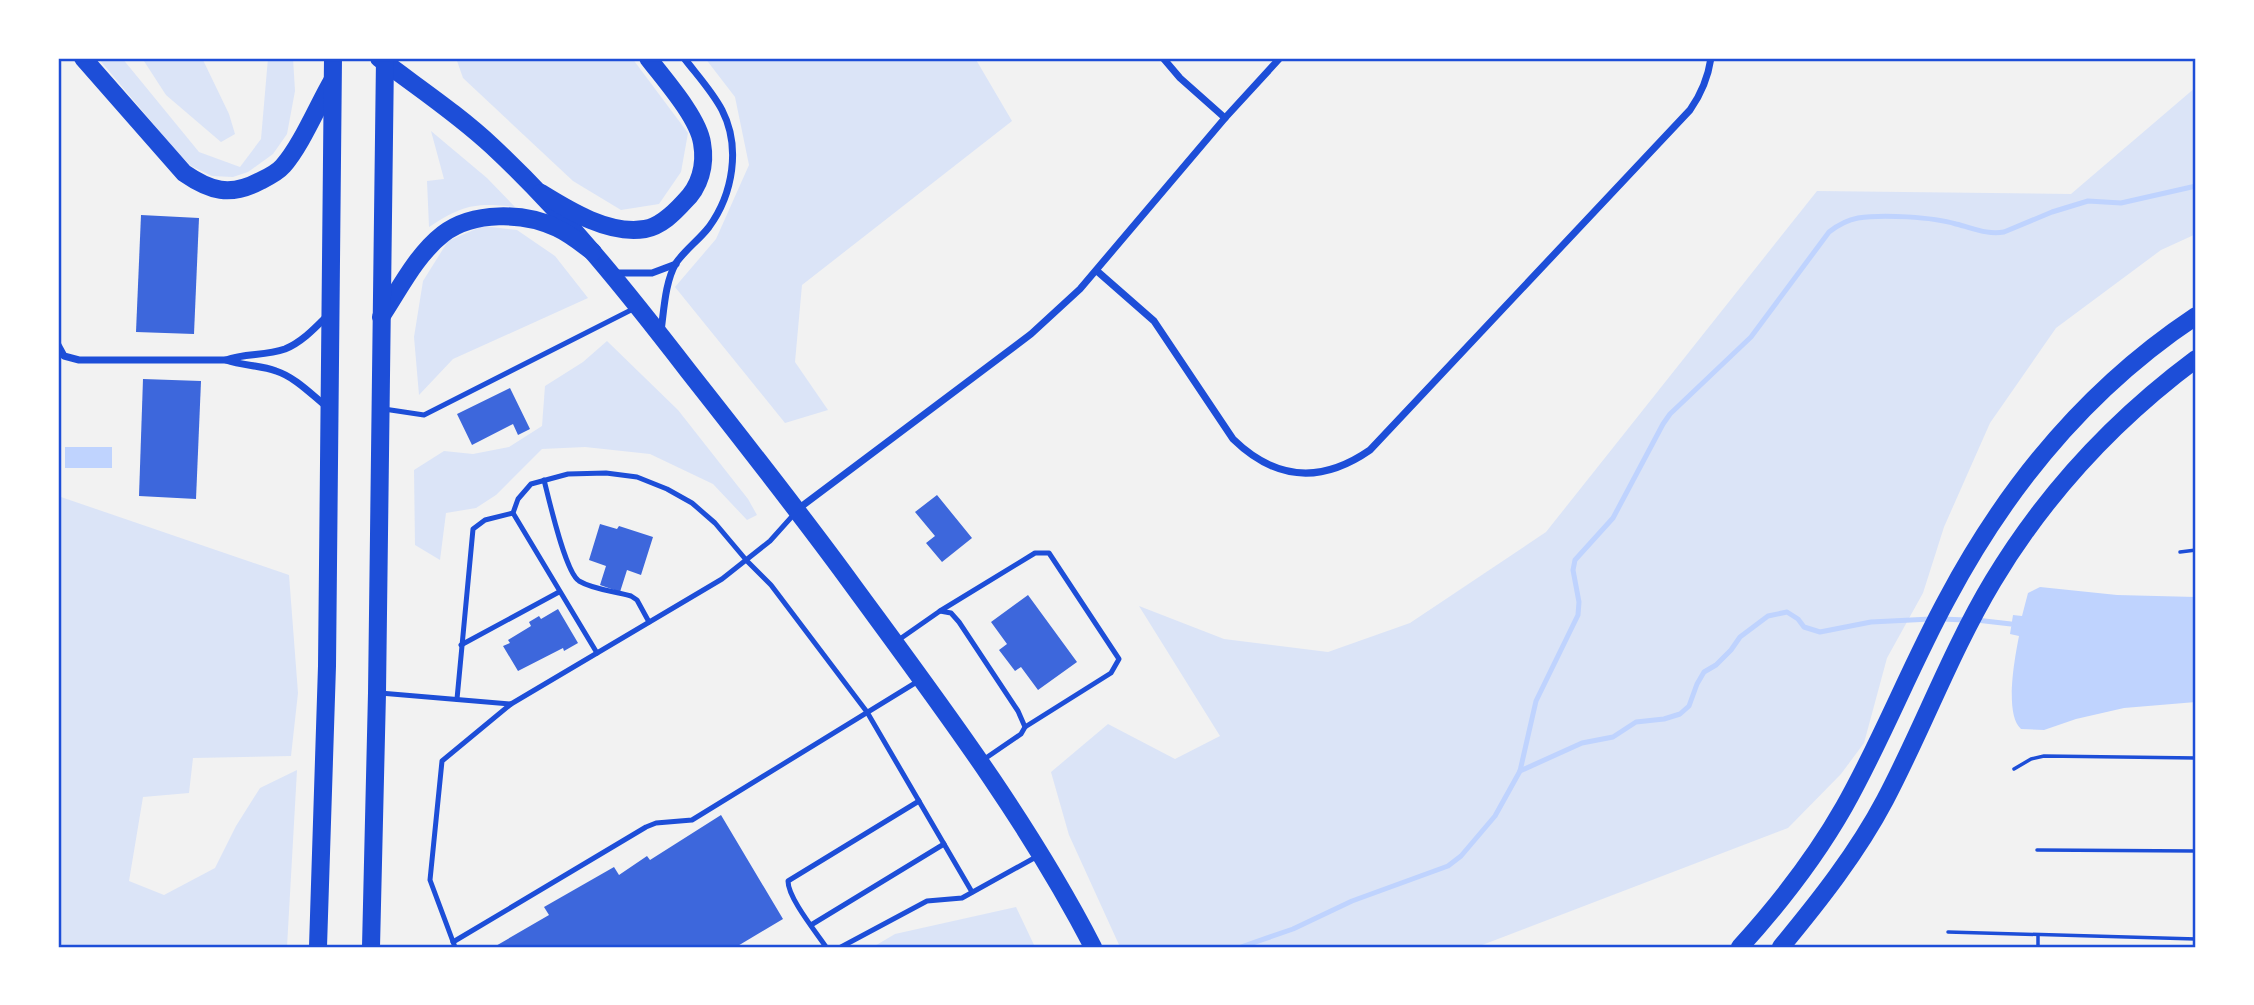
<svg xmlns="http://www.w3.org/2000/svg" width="2254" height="1005" viewBox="0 0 2254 1005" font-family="'Libre Baskerville',serif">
	<rect width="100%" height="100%" fill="#f2f2f2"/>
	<!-- green -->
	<g fill="#dbe4f7">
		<polygon points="98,58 122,58 199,152 240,167 261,139 268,58 293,58 295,91 287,134 273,154 248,172 233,177 212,176 191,166 176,151"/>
		<polygon points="142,58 202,58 229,114 235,134 221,142 166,95"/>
		<polygon points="456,58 632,58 688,133 681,172 659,204 621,210 573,181 463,78"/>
		<polygon points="705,58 975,58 1012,121 802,285 795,362 828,410 785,423 675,287 716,239 749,165 735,97"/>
		<polygon points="2196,87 2196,234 2161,250 2056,328 1990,423 1944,527 1923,593 1887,658 1864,743 1841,774 1788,828 1477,947 1120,947 1069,835 1051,772 1108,724 1175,759 1220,736 1139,606 1224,639 1328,652 1410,623 1546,532 1817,191 2071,194"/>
		<path d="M431,131L487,178L515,207C476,202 462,205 429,227L427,181L444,179Z"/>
		<polygon points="483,226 517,230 555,256 588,298 453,359 419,395 414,337 423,281 448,241"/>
		<polygon points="607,341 678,410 748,499 757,515 747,520 713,484 650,454 585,447 542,449 496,495 476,508 446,513 440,560 415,545 414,470 444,451 473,454 509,447 542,426 545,386 583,362"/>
		<polygon points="58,496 289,575 298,693 291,756 193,758 189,793 143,797 129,881 164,895 215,868 236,826 260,788 297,770 287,947 58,947"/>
		<polygon points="1016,907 1035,947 873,947 895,934"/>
	</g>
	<!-- water -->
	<g fill="#bfd3fe">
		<rect x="65" y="447" width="47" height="21"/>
		<path d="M2040,587L2117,595L2196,597V702L2124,708L2076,719L2044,730L2021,729C2004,714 2015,657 2019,636L2010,634L2013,615L2022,616L2028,593Z"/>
	</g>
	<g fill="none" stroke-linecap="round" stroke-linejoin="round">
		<!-- stream -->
		<g stroke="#bfd3fe" stroke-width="5">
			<polyline points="1941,619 1966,620"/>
			<polyline points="1976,620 2011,624"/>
			<polyline points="1520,771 1582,743 1613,737 1636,722 1664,719 1680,714 1689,706 1697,684 1704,672 1716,665 1731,650 1740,637 1768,616 1787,612 1798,619 1804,627 1820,632 1871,622 1931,619"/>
			<path d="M1241,947L1293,929L1352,901L1448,866L1461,856L1495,816L1520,771L1536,701L1578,615L1579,602L1573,570L1575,560L1613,518L1663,424L1670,414L1751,337L1829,232C1838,225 1847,220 1858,218C1882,214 1933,217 1956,224C1973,228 1987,235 2004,232L2052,212L2088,201L2121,203L2196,186"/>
		</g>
	</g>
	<!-- building -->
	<g fill="#3d67dc">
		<polygon points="141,215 199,218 194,334 136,332"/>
		<polygon points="143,379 201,381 196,499 139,496"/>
		<polygon points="510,388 530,429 518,435 513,424 472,445 457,414"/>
		<polygon points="937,495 972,538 942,562 926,543 935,536 915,512"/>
		<polygon points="600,524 617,529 619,526 653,537 641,575 627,570 620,592 600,585 606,566 589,560"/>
		<polygon points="1028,595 1077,662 1038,690 1021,667 1015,671 999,650 1007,644 991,622"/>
		<polygon points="558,609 578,643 564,651 563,648 518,671 503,646 510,643 508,640 531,626 529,622 539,616 541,619"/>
		<polygon points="721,815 783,919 736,947 494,947 549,915 544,907 614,867 619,875 647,856 650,860"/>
	</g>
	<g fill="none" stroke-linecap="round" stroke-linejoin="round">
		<!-- path -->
		<g stroke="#1d4ed8" stroke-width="3.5">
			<polyline points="2180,552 2196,550"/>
			<polyline points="2014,769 2031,759 2044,756 2196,758"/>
			<polyline points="2037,850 2196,851"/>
			<polyline points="1948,932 2196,939"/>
			<polyline points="2038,947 2038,935"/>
		</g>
		<!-- service -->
		<g stroke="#1d4ed8" stroke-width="5">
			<polyline points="384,409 424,415 635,308"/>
			<path d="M544,480C549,499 565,572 579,581C594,590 615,591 631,596L637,600L649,622"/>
			<polyline points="513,513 597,653"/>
			<polyline points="940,611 1035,553 1049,553 1119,659 1111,673 1025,727"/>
			<polyline points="897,641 940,611 951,613 959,622 1018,711 1025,727 1021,734 983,760"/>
			<polyline points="461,645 559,592"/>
			<polyline points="380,693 511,704 722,579 770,541 796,512"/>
			<polyline points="457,699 473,529 485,520 513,513 518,499 531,484 568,474 606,473 637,477 667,489 692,503 715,523 747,561 771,585 867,712 972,892"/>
			<polyline points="811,925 944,844"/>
			<polyline points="453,942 646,827 656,823 692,820 920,680"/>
			<polyline points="455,947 430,880 442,761 511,704"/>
			<path d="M826,947C816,932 788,898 788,881L919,801"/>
			<polyline points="841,947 927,901 962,898 1036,857"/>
		</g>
		<!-- minor -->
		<g stroke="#1d4ed8" stroke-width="7">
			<polyline points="1163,58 1180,78 1225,118"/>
			<path d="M1097,271L1154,321L1233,439C1275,480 1321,484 1370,450L1690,110C1702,93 1708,78 1711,58"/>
			<polyline points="615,273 652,273 676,264"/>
			<path d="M661,331C664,310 665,282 676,263C685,250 699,240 709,227C733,194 741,147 722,110C712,91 697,75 684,58"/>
			<path d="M58,345L64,356L79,360H226C245,353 265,356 285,349C302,342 315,328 328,315"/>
			<path d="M226,360C243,366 260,365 276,371C295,377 312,395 327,407"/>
			<polyline points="798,509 1031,334 1080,289 1225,118 1280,58"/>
		</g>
		<!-- primary -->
		<g stroke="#1d4ed8" stroke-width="18">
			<path d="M379,58C417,87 458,114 492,146C566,215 628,293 689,372C745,443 801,514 854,587C939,703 1027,819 1093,947"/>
			<path d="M1740,947C1779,904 1815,858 1844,807C1882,740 1910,667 1947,599C2007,486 2089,387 2196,316"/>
			<path d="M1781,947C1819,901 1857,853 1885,800C1923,728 1951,651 1993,581C2046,493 2114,420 2196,359"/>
		</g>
		<!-- trunk -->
		<g stroke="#1d4ed8" stroke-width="18">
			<path d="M83,58L184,173C210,191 230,197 260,181C268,177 277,173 283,166C301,146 318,105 332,81"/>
			<path d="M541,193C570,211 609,235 645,229C661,226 674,213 684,202C700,187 706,165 702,143C698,117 664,79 648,58"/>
			<path d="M381,317C399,290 416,255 443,234C473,211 524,212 557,228C570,234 582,244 593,252"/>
			<polyline points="318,947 327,666 333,58"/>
			<polyline points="371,947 377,693 385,58"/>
		</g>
	</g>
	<!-- border -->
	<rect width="2254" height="1005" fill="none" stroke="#ffffff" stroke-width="119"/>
	<rect x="60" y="60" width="2134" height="886" fill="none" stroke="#1d4ed8" stroke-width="2.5"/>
</svg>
